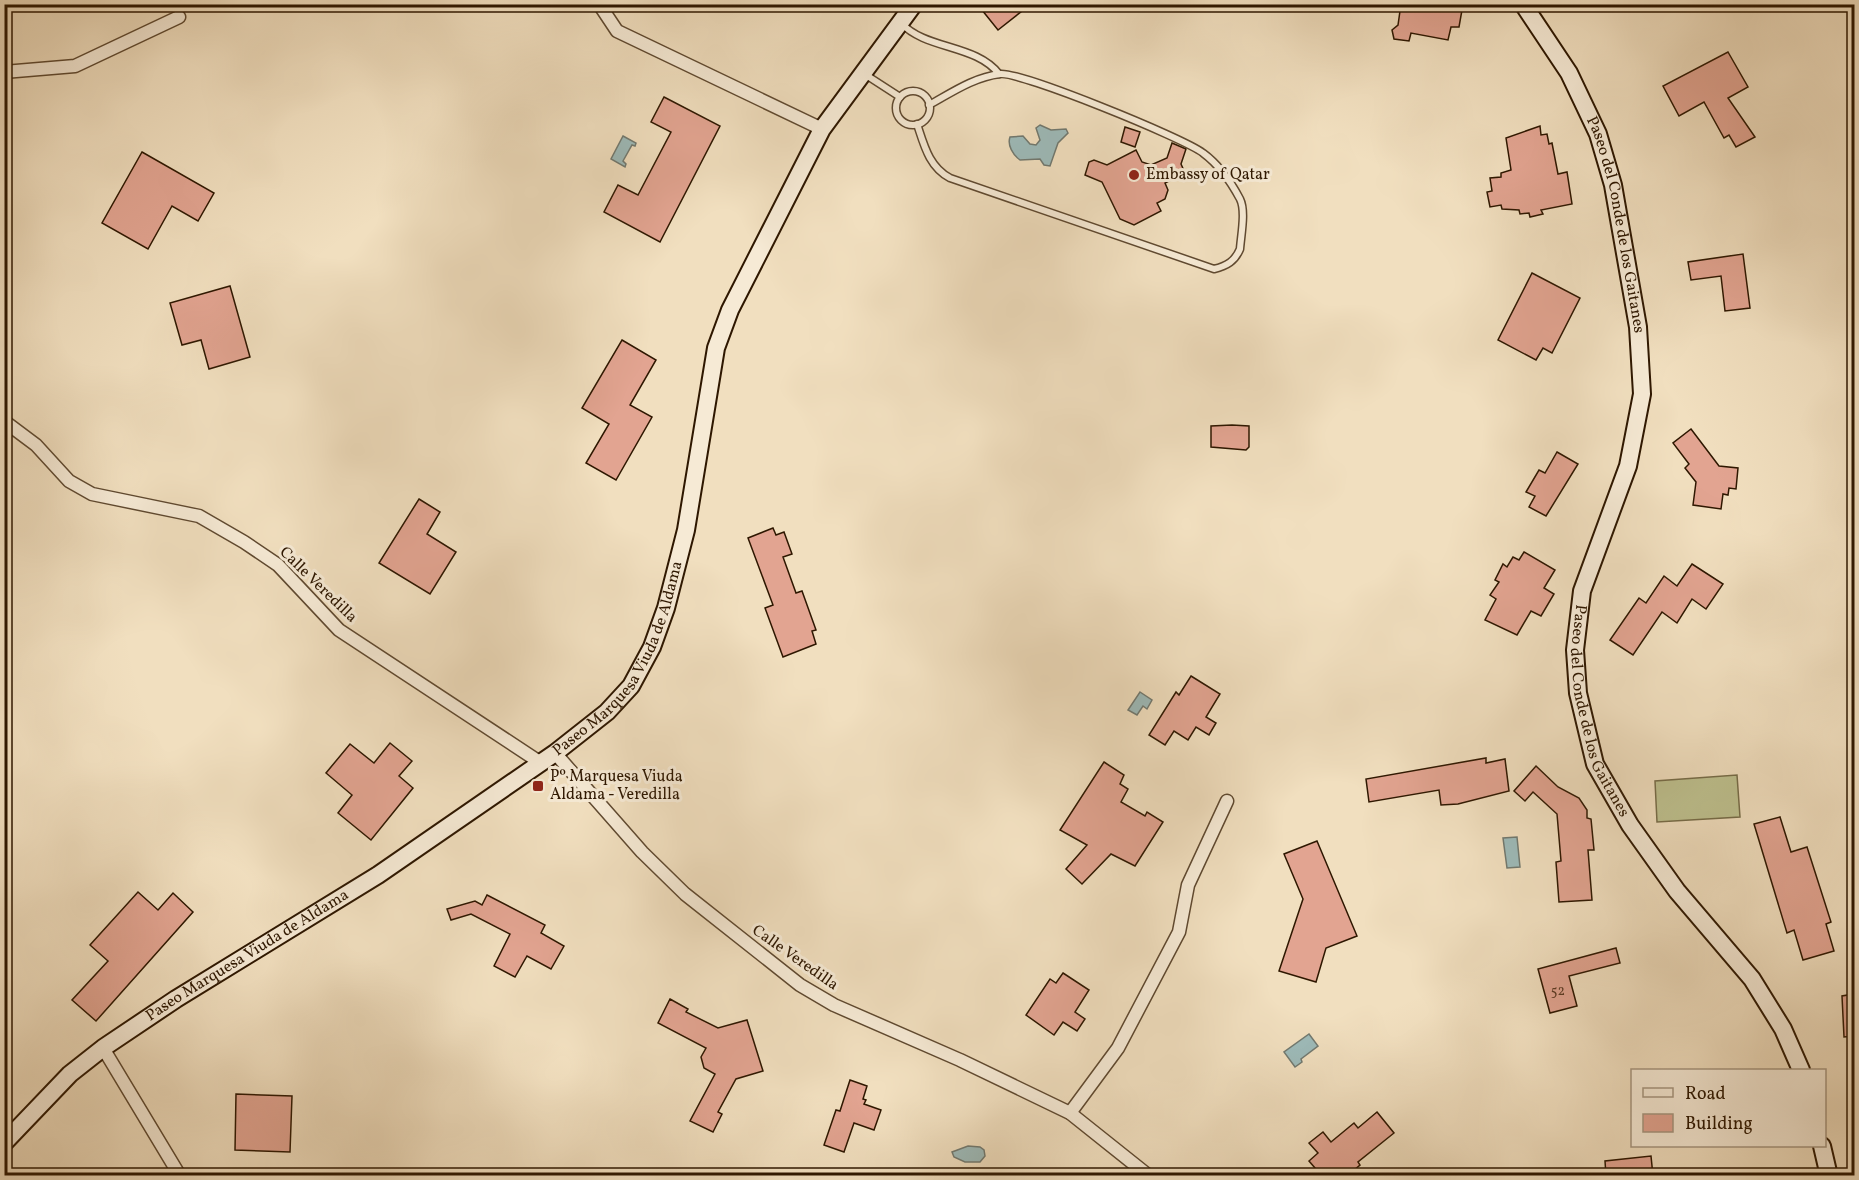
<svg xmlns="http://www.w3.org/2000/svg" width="1859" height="1180" viewBox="0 0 1859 1180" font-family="Vollkorn,serif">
	<rect width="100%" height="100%" fill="#f1dfbf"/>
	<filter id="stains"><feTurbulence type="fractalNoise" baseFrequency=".00333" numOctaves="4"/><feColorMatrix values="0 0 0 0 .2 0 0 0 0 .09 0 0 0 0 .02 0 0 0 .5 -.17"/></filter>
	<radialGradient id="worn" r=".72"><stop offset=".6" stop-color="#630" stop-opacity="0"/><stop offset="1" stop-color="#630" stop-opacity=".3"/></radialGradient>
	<!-- green -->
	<polygon fill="#bec18f" stroke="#766c48" stroke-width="1.5" points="1737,775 1740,817 1657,822 1655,781"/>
	<!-- water -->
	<g fill="#9dbbba" stroke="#717970" stroke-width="1.5">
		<path d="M1040,125L1051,130L1066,129L1068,133L1058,143L1050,166L1044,165L1040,159L1020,160C1013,155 1007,145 1010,137L1023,136L1030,144L1036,145L1040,140L1036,128Z"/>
		<polygon points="623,136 636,143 635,146 632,145 623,161 626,164 625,167 611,159"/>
		<polygon points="1140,692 1152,700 1147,709 1143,706 1137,715 1128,710"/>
		<polygon points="1517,837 1520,867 1507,868 1503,838"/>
		<polygon points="1309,1034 1318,1046 1301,1059 1302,1062 1295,1067 1284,1052"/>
		<polygon points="968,1146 980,1147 984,1150 985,1156 980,1162 965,1162 954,1157 952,1152"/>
	</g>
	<!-- building -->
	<g fill="#e2a491" stroke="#2e1700" stroke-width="1.5">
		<polygon points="989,4 1031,4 998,30 982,10"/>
		<polygon points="1401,4 1455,4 1454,8 1462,10 1459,27 1451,27 1448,40 1411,33 1409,41 1394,39 1392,30 1398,25"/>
		<polygon points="1728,52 1748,87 1728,98 1755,137 1736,147 1729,135 1724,138 1704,102 1679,116 1663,86"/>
		<polygon points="664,97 720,126 660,242 604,212 618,185 638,195 671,132 651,122"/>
		<polygon points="1540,126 1541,135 1547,134 1549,144 1552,143 1558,174 1567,172 1572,204 1541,210 1543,214 1530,217 1529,213 1520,214 1519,210 1502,209 1501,205 1490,207 1487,192 1492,191 1490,178 1501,177 1501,173 1511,170 1506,138"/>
		<polygon points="1125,127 1140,132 1135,147 1121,142"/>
		<polygon points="1172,143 1186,149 1181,164 1185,173 1165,183 1168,190 1165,199 1157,203 1161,211 1134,225 1120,219 1102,182 1085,175 1089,162 1094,160 1107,165 1136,150 1142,162 1151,165 1167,158"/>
		<polygon points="142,152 214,193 198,221 172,206 148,249 102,223"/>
		<polygon points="1743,254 1750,308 1725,311 1721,276 1691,280 1688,262"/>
		<polygon points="1532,273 1580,298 1552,353 1543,348 1536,360 1498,340"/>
		<polygon points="230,286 250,357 209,369 201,340 182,345 170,303"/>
		<polygon points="622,340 656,360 630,405 652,417 616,480 586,463 609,424 582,408"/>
		<polygon points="1232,425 1249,426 1249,447 1246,450 1211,447 1211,426"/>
		<polygon points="1691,429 1719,466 1738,468 1736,489 1729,488 1728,495 1723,494 1721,509 1693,505 1696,482 1685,468 1689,464 1673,443"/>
		<polygon points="1557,452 1578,464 1546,516 1529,507 1535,496 1526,492 1539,470 1545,473"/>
		<polygon points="419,499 440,512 427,534 456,552 430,594 379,563"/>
		<polygon points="773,528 776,535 784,532 792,554 783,557 796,593 802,591 816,630 812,631 816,644 783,657 765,608 773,605 748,538"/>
		<polygon points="1524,552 1555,570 1544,588 1554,594 1541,616 1531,611 1517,635 1485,620 1496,599 1490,595 1499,582 1495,580 1503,564 1507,567 1513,557 1519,560"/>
		<polygon points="1692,564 1723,584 1706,609 1692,599 1677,623 1662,612 1633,655 1610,640 1639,598 1646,603 1664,576 1677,586"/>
		<polygon points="1191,676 1220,694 1206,717 1216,723 1209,735 1196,727 1188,740 1174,731 1165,745 1149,735 1176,692 1179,695"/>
		<polygon points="390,743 412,761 399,776 413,788 371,840 338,813 352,795 326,773 350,744 374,763"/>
		<polygon points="1486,758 1486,763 1505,759 1509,791 1458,804 1441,805 1439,790 1369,802 1366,779"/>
		<polygon points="1104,762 1124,775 1120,784 1128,789 1121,802 1145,816 1147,812 1163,822 1135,866 1111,854 1082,884 1066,869 1087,845 1060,830"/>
		<polygon points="1536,766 1558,787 1579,798 1587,810 1587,818 1591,819 1594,850 1588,850 1592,900 1559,902 1556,862 1561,861 1557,814 1533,792 1525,801 1514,791"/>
		<polygon points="1780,817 1791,852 1807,847 1831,922 1826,924 1834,951 1803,960 1794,930 1787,933 1754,824"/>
		<polygon points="1317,841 1357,936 1326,948 1316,982 1279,971 1303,899 1284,854"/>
		<polygon points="138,892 158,910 173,893 193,912 96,1021 72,1000 108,961 90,945"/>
		<polygon points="487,895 545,925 541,933 564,946 551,969 527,956 515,977 494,966 510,934 471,914 451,920 447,909 475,901 482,905"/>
		<polygon points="1616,948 1620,963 1569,976 1577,1006 1550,1013 1538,969"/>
		<polygon points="1063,973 1089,990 1075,1012 1085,1019 1077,1031 1063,1022 1054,1035 1026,1015 1050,979 1056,983"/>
		<polygon points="1854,994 1854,1036 1844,1037 1842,996"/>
		<polygon points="670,999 688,1009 686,1012 718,1028 747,1020 763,1071 736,1079 718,1112 722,1114 713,1132 690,1121 715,1074 704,1068 701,1057 706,1048 658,1023"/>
		<polygon points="850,1080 867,1086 863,1099 866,1100 864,1104 881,1110 874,1130 854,1123 844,1152 824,1145 836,1110 840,1111"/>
		<polygon points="236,1094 292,1096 290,1152 235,1150"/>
		<polygon points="1377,1112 1394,1133 1358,1162 1360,1165 1347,1176 1305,1176 1315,1168 1309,1161 1318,1153 1309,1143 1323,1132 1331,1142 1354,1123 1358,1128"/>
		<polygon points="1651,1156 1653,1176 1606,1176 1605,1161"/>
	</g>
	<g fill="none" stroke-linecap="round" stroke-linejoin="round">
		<!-- lane casing -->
		<g stroke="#5f4930" stroke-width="9">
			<g id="lane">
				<path d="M901,23C926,50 976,44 999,74"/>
				<polyline points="866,75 900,97"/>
				<circle cx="913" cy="108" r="17"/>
				<path d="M917,124C924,145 929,167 950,178L1214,269C1227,266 1235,261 1240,249C1241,235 1246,211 1240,199C1231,182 1218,164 1203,153C1184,138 1019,71 1000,74C974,77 951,93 929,105"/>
			</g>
		</g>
		<!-- street casing -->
		<g stroke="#5f4930" stroke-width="15">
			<g id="street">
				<polyline points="599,4 617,31 822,129"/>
				<polyline points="4,72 75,66 179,17"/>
				<polyline points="4,421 36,445 69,481 92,494 199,516 244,542 278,565 339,630 541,763"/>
				<polyline points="555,753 642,852 685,894 800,985 834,1005 960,1060 1070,1113 1149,1176"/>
				<polyline points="103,1048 180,1176"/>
				<polyline points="1070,1113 1118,1048 1179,932 1188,885 1227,801"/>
			</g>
		</g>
		<!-- secondary casing -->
		<g stroke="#2e1700" stroke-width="20">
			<g id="secondary">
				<path id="s1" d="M1523,4L1569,73L1598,134L1613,185L1638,327L1642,394L1628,466L1582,591L1575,650L1578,693L1595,764L1630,825L1677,891L1752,979L1783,1029L1801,1070"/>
				<path id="s2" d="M4,1143L70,1074L103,1048L176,999L378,875L555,753L607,712L631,686L652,647L666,608L686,530L716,348L730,310L822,129L914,4"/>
				<polyline points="1822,1146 1829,1176"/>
			</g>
		</g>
		<!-- lane -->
		<use href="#lane" stroke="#f6ead5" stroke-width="6"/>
		<!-- street -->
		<use href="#street" stroke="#f6ead5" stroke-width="12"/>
		<!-- secondary -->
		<use href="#secondary" stroke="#f6ead5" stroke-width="16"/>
	</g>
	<!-- markers -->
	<g fill="#8f2418" stroke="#f6ead5" stroke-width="2">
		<circle cx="1134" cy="175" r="6"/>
		<rect x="532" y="780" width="12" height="12" rx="3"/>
	</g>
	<g text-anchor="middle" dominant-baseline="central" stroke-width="6" stroke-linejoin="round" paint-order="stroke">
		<!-- number labels -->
		<g font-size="14" fill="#5b3a24">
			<text x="1558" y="991">52</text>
		</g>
		<!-- poi labels -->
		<g font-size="16" fill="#2e1700" stroke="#f6ead5" text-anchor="start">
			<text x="1146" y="175">Embassy of Qatar</text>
			<text x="550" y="777">Pº Marquesa Viuda<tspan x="550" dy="18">Aldama - Veredilla</tspan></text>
		</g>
		<!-- street labels -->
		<g font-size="16" fill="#2e1700" stroke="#f6ead5">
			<text stroke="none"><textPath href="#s1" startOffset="243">Paseo del Conde de los Gaitanes</textPath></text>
			<text transform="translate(318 585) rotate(44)">Calle Veredilla</text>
			<text stroke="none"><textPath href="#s2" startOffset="795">Paseo Marquesa Viuda de Aldama</textPath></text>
			<text stroke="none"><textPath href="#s1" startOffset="746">Paseo del Conde de los Gaitanes</textPath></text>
			<text stroke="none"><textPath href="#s2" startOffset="309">Paseo Marquesa Viuda de Aldama</textPath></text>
			<text transform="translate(795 958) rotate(35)">Calle Veredilla</text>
		</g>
	</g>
	<!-- margin -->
	<rect width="1859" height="1180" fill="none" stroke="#f1dfbf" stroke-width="24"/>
	<rect x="6" y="6" width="1847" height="1168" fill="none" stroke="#2e1700" stroke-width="3"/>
	<rect x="12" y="12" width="1835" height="1156" fill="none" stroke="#2e1700" stroke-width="1.5"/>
	<!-- legend -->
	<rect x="1631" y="1069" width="195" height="78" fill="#f6ead5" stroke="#a69680" stroke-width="1.5"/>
	<rect x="1643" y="1088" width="30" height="9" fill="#f6ead5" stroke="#a69680" stroke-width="1.5"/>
	<text x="1685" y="1099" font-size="18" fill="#2e1700">Road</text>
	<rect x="1643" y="1114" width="30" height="18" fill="#e2a491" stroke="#a69680" stroke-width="1.5"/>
	<text x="1685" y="1129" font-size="18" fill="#2e1700">Building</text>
	<rect width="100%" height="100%" filter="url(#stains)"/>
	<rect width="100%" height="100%" fill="url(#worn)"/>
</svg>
